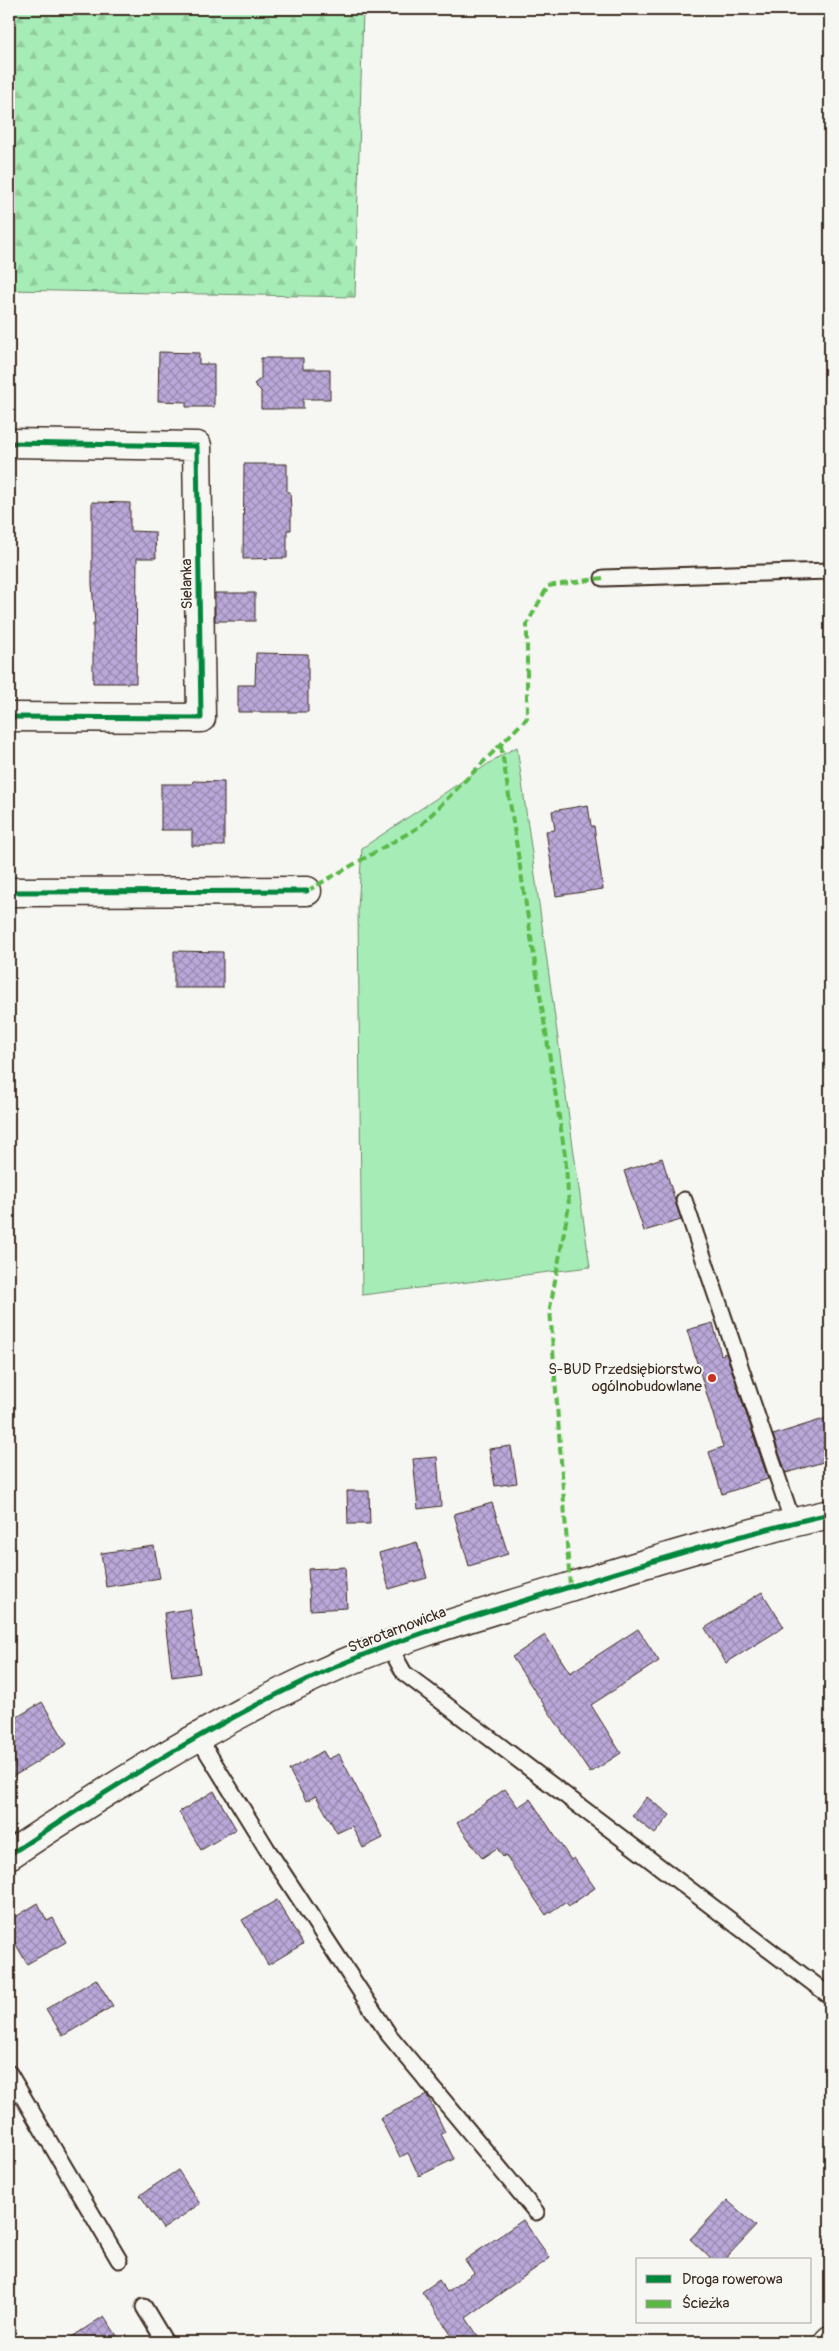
<svg xmlns="http://www.w3.org/2000/svg" width="839" height="2351" viewBox="0 0 839 2351" font-family="Pangolin,sans-serif">
	<defs>
		<pattern id="forest-firs" width="22" height="20" patternUnits="userSpaceOnUse" patternTransform="scale(1.25)"><rect width="22" height="20" fill="#a6ecb7"/><path d="M5 1l3.5 6h-7zM16 11l3.5 6h-7z" fill="#90cb9d"/></pattern>
		<pattern id="building-cross-hatch" width="8" height="8" patternUnits="userSpaceOnUse" patternTransform="scale(1.25)"><rect width="8" height="8" fill="#b9a8d9"/><path d="M0 0l8 8M0 8l8-8" fill="none" stroke="#9889af"/></pattern>
	</defs>
	<rect width="100%" height="100%" fill="#f6f6f2"/>
	<filter id="ink" filterUnits="userSpaceOnUse"><feTurbulence type="fractalNoise" baseFrequency=".02" numOctaves="2"/><feDisplacementMap in="SourceGraphic" scale="10" xChannelSelector="R" yChannelSelector="G"/><feConvolveMatrix kernelMatrix="1 2 1 2 8 2 1 2 1" color-interpolation-filters="sRGB"/></filter>
	<g filter="url(#ink)">
		<!-- green -->
		<polygon fill="#a6ecb7" stroke="#708b6a" points="517,747 590,1267 362,1295 358,908 362,848 500,756"/>
		<!-- forest -->
		<polygon fill="url(#forest-firs)" stroke="#708b6a" points="9,9 363,9 355,297 9,290"/>
		<!-- building -->
		<g fill="url(#building-cross-hatch)" stroke="#3b2a1e">
			<polygon points="159,352 199,353 199,364 214,364 214,407 186,407 186,402 158,401"/>
			<polygon points="261,358 303,358 303,369 330,369 330,399 303,399 303,409 261,409 261,391 254,384 261,378"/>
			<polygon points="244,464 287,464 287,492 290,492 291,511 291,530 287,530 287,558 243,559"/>
			<polygon points="92,502 130,503 130,531 155,532 156,558 137,558 136,683 93,683 93,624 95,624 92,584"/>
			<rect x="215" y="593" width="40" height="28"/>
			<polygon points="256,653 308,654 308,712 238,712 238,685 255,685"/>
			<polygon points="193,781 224,782 224,846 192,846 192,830 161,830 161,784 192,784"/>
			<polygon points="588,805 591,826 594,826 603,889 556,896 546,831 555,830 552,811"/>
			<polygon points="174,951 223,952 223,988 174,988"/>
			<polygon points="662,1158 681,1220 644,1231 624,1171"/>
			<polygon points="713,1323 721,1355 726,1353 768,1479 722,1494 709,1452 723,1447 687,1330"/>
			<polygon points="830,1417 830,1460 786,1473 773,1435"/>
			<polygon points="511,1446 517,1483 495,1486 489,1449"/>
			<polygon points="437,1457 441,1506 418,1509 413,1459"/>
			<polygon points="347,1491 369,1491 370,1524 348,1524"/>
			<polygon points="492,1503 508,1554 469,1566 454,1514"/>
			<polygon points="417,1542 427,1578 389,1589 379,1553"/>
			<polygon points="154,1546 160,1578 106,1587 101,1553"/>
			<polygon points="345,1567 347,1608 310,1610 308,1569"/>
			<polygon points="762,1592 784,1627 726,1663 705,1628"/>
			<polygon points="190,1609 200,1673 172,1677 164,1613"/>
			<polygon points="638,1629 659,1661 591,1705 621,1753 590,1773 512,1657 545,1635 570,1673"/>
			<polygon points="42,1702 67,1744 9,1779 9,1722"/>
			<polygon points="323,1751 328,1759 339,1754 383,1838 363,1848 352,1826 337,1833 316,1796 306,1801 289,1770"/>
			<polygon points="505,1789 518,1807 530,1799 571,1860 574,1858 595,1888 569,1906 565,1902 546,1915 505,1855 503,1857 497,1848 482,1858 457,1823"/>
			<polygon points="214,1791 236,1829 201,1850 179,1812"/>
			<polygon points="647,1797 670,1815 655,1834 632,1816"/>
			<polygon points="277,1900 303,1944 268,1965 242,1920"/>
			<polygon points="38,1903 47,1921 53,1918 66,1942 27,1964 9,1932 9,1921"/>
			<polygon points="96,1979 113,2006 63,2036 46,2009"/>
			<polygon points="427,2095 445,2132 441,2134 454,2159 419,2176 408,2153 400,2157 380,2118"/>
			<polygon points="178,2170 200,2204 163,2229 140,2195"/>
			<polygon points="727,2200 756,2226 724,2260 712,2260 690,2239"/>
			<polygon points="523,2220 550,2258 466,2318 482,2342 456,2342 422,2292 439,2280 447,2292 474,2273 465,2260"/>
			<polygon points="104,2316 121,2342 64,2342"/>
		</g>
		<g fill="none" stroke-linecap="round" stroke-linejoin="round">
			<!-- service casing -->
			<g stroke="#3b2a1e" stroke-width="19">
				<g id="service">
					<polyline points="603,578 830,571"/>
					<polyline points="684,1200 793,1523"/>
					<polyline points="388,1644 404,1673 830,1996"/>
					<polyline points="198,1737 267,1849 389,2035 536,2212"/>
					<polyline points="9,2073 119,2260"/>
					<polyline points="144,2307 165,2342"/>
				</g>
			</g>
			<!-- minor casing -->
			<g stroke="#3b2a1e" stroke-width="31">
				<g id="minor">
					<polyline points="9,443 197,446 201,718 9,717"/>
					<polyline points="9,892 307,891"/>
					<path d="M9,1855C107,1790 208,1726 315,1676C396,1638 481,1614 566,1588C653,1561 741,1534 830,1514"/>
				</g>
			</g>
			<!-- tertiary casing -->
			<g stroke="#3b2a1e" stroke-width="31">
				<polyline id="tertiary" points="828,2342 830,2340"/>
			</g>
			<!-- service -->
			<use href="#service" stroke="#f6f6f2" stroke-width="15"/>
			<!-- minor -->
			<use href="#minor" stroke="#f6f6f2" stroke-width="28"/>
			<!-- tertiary -->
			<use href="#tertiary" stroke="#f6f6f2" stroke-width="28"/>
			<!-- quiet -->
			<g stroke="#58b947" stroke-width="4" stroke-dasharray="8 4" stroke-linecap="butt">
				<polyline points="501,745 565,1155 569,1205 550,1308 570,1586"/>
				<polyline points="307,891 419,827 527,718 527,624 548,586 603,578"/>
			</g>
			<!-- cycleway casing -->
			<g stroke="#f6f6f2" stroke-width="8">
				<g id="cycleway">
					<polyline points="9,443 197,446 201,718 9,717"/>
					<polyline points="9,892 307,891"/>
					<path d="M9,1855C107,1790 208,1726 315,1676C396,1638 481,1614 566,1588C653,1561 741,1534 830,1514"/>
				</g>
			</g>
			<!-- cycleway -->
			<use href="#cycleway" stroke="#00873e" stroke-width="5"/>
		</g>
	</g>
	<!-- markers -->
	<circle fill="#c8321e" stroke="#f6f6f2" stroke-width="2" cx="712" cy="1378" r="5"/>
	<g text-anchor="middle" dominant-baseline="central" stroke-width="4" stroke-linejoin="round" paint-order="stroke">
		<!-- street labels -->
		<g font-size="15" fill="#3b2a1e" stroke="#f6f6f2">
			<text transform="translate(187 584) rotate(-91)">Sielanka</text>
			<text transform="translate(397 1630) rotate(-21)">Starotarnowicka</text>
		</g>
		<!-- poi labels -->
		<g font-size="15" fill="#3b2a1e" stroke="#f6f6f2" text-anchor="end">
			<text x="702" y="1369">S-BUD Przedsiębiorstwo<tspan x="702" dy="17">ogólnobudowlane</tspan></text>
		</g>
	</g>
	<!-- margin -->
	<rect width="839" height="2351" fill="none" stroke="#f6f6f2" stroke-width="30"/>
	<rect x="15" y="15" width="809" height="2321" fill="none" stroke="#3b2a1e" stroke-width="2" filter="url(#ink)"/>
	<!-- legend -->
	<rect x="636" y="2258" width="175" height="65" fill="#f6f6f2" stroke="#aba49d"/>
	<rect x="646" y="2275" width="25" height="8" fill="#00873e" stroke="#aba49d"/>
	<text x="682" y="2284" font-size="15" fill="#3b2a1e">Droga rowerowa</text>
	<rect x="646" y="2300" width="25" height="8" fill="#58b947" stroke="#aba49d"/>
	<text x="682" y="2308" font-size="15" fill="#3b2a1e">Ścieżka</text>
</svg>
